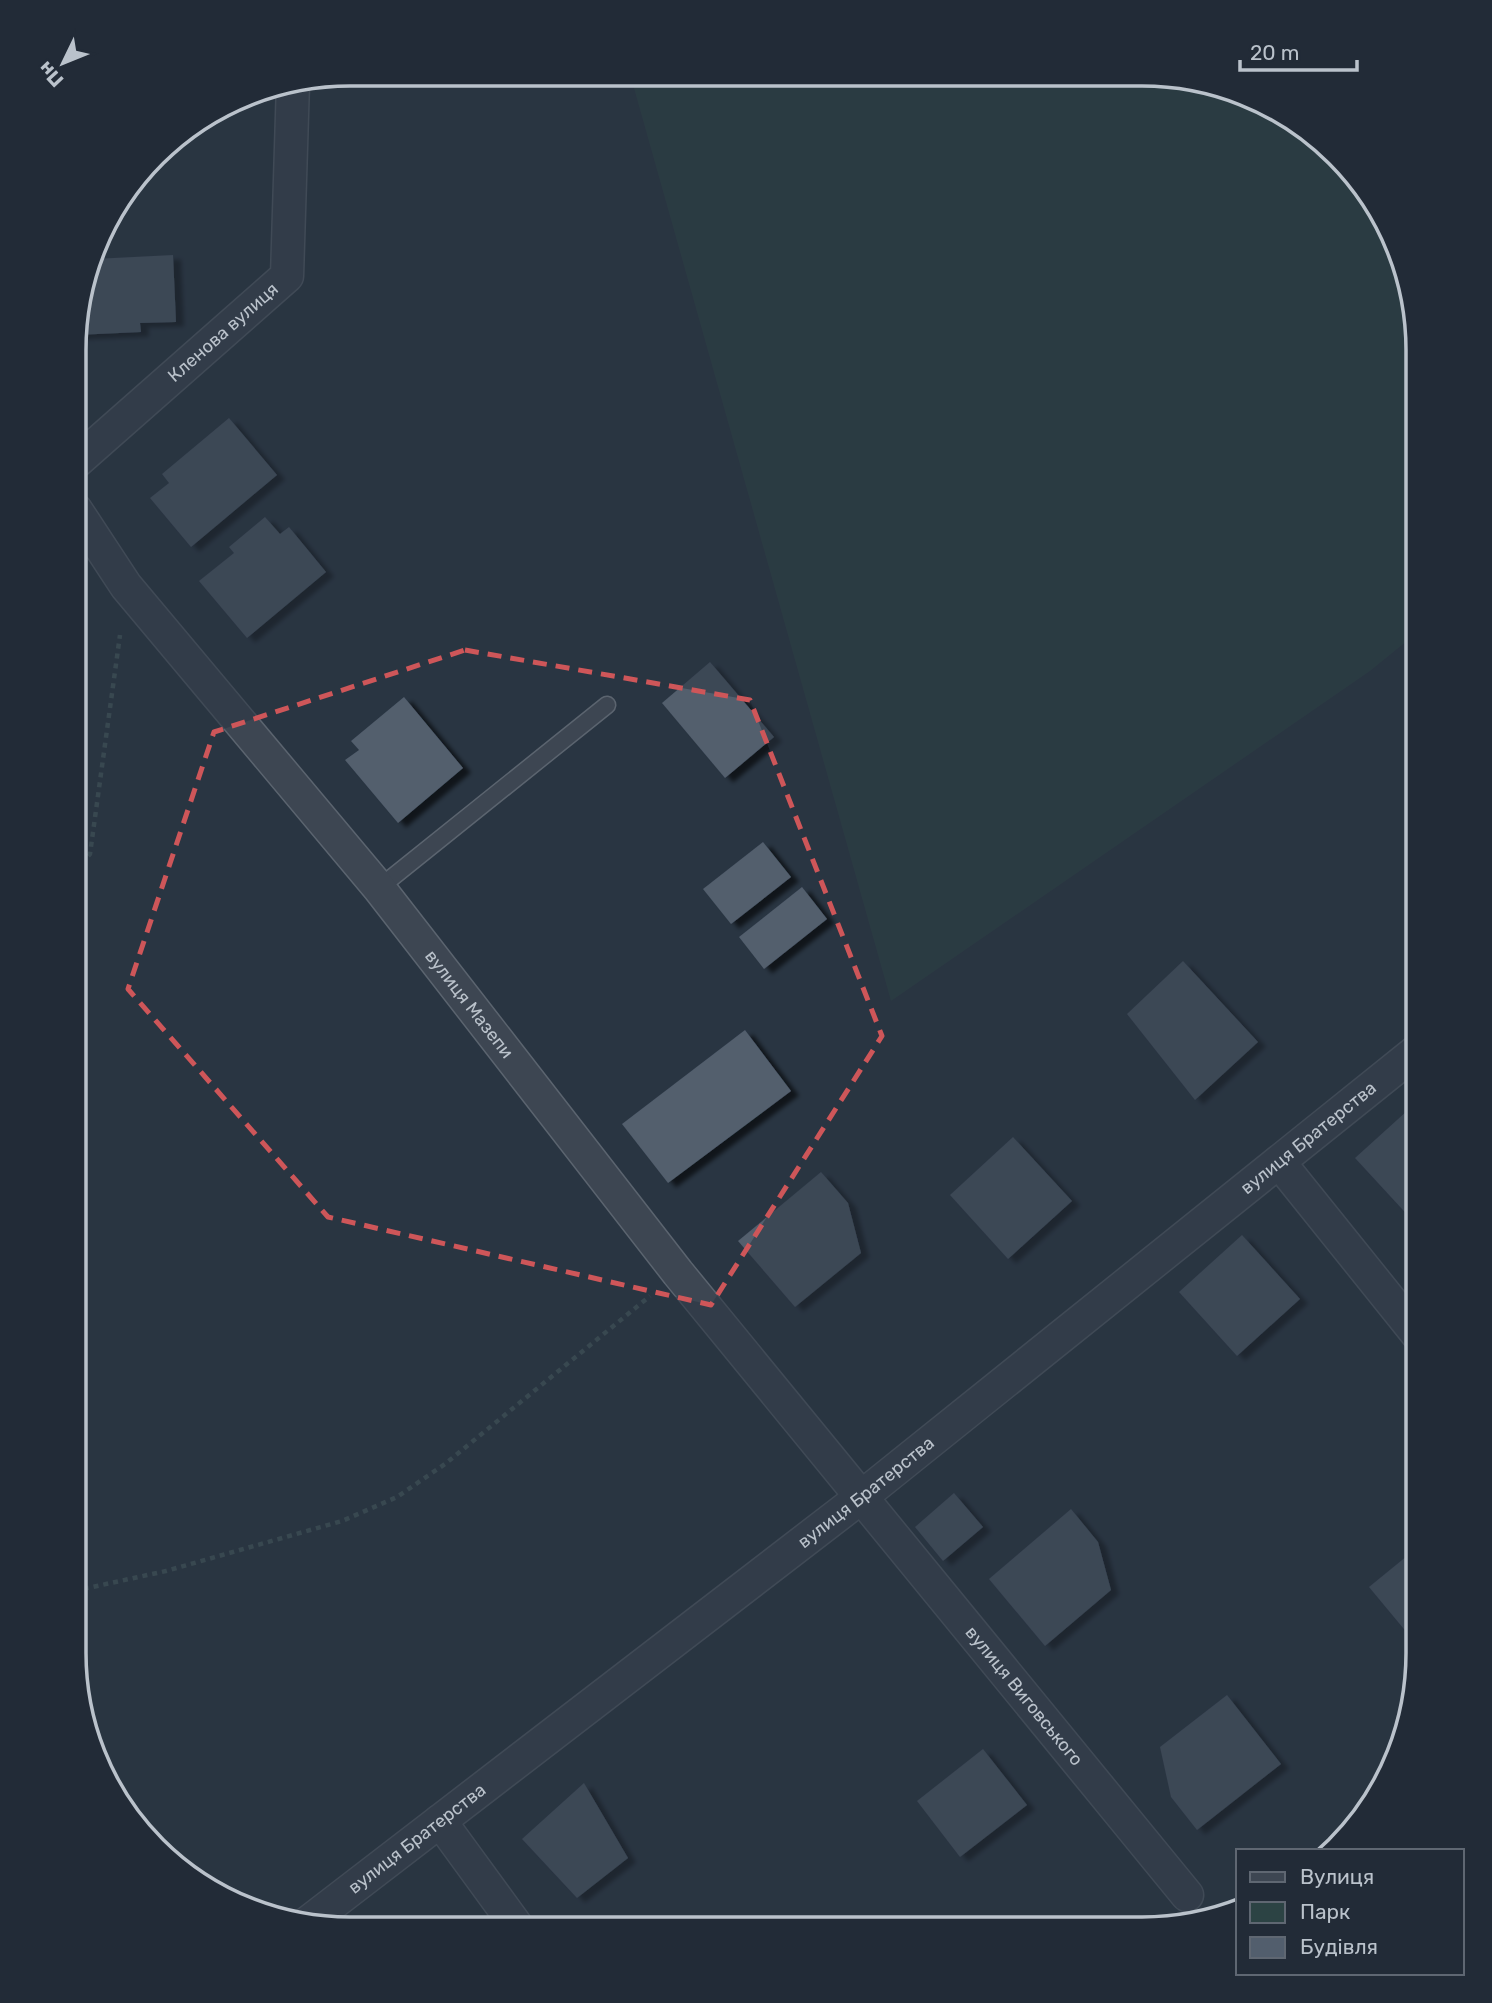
<svg xmlns="http://www.w3.org/2000/svg" width="1492" height="2003" viewBox="0 0 1492 2003" font-family="Rubik,sans-serif">
	<defs>
		<filter id="shadow"><feDropShadow dx="8" dy="4.5" stdDeviation="2" flood-color="#0009"/></filter>
	</defs>
	<rect width="100%" height="100%" fill="#293542"/>
	<!-- green -->
	<polygon fill="#2c4344" points="630,74 1179,76 1248,94 1310,130 1390,227 1418,349 1418,632 1370,671 891,1001"/>
	<!-- building -->
	<g fill="#525e6d" filter="url(#shadow)">
		<polygon points="173,255 176,322 140,323 141,332 76,335 76,313 94,259"/>
		<polygon points="229,418 277,475 191,547 150,498 169,483 162,474"/>
		<polygon points="265,517 280,534 289,527 326,572 247,638 199,581 234,553 229,547"/>
		<polygon points="710,662 774,737 725,778 662,703"/>
		<polygon points="404,697 463,768 398,823 345,760 359,750 351,741"/>
		<polygon points="763,842 791,877 731,924 703,889"/>
		<polygon points="802,887 827,919 764,969 739,937"/>
		<polygon points="1183,961 1258,1042 1195,1100 1127,1014"/>
		<polygon points="745,1030 791,1091 668,1183 622,1124"/>
		<polygon points="1418,1101 1418,1218 1414,1222 1355,1158"/>
		<polygon points="1013,1137 1072,1201 1008,1259 950,1195"/>
		<polygon points="821,1172 848,1203 861,1253 795,1307 738,1241"/>
		<polygon points="1242,1235 1300,1299 1237,1356 1179,1292"/>
		<polygon points="954,1493 983,1527 943,1561 915,1527"/>
		<polygon points="1071,1509 1098,1542 1111,1590 1045,1646 989,1579"/>
		<polygon points="1418,1547 1418,1646 1369,1587"/>
		<polygon points="1227,1695 1281,1764 1197,1830 1171,1797 1160,1747"/>
		<polygon points="983,1749 1027,1805 960,1857 917,1801"/>
		<polygon points="584,1783 628,1858 577,1898 522,1839"/>
	</g>
	<g fill="none" stroke-linecap="round" stroke-linejoin="round">
		<!-- service casing -->
		<g stroke="#5b646f" stroke-width="19">
			<polyline id="service" points="379,888 607,705"/>
		</g>
		<!-- minor casing -->
		<g stroke="#5b646f" stroke-width="35">
			<g id="minor">
				<path id="s1" d="M76,462L287,276L293,83"/>
				<path id="s2" d="M76,510L126,586L379,888L678,1273L1187,1895"/>
				<polyline points="1279,1162 1418,1335"/>
				<polyline points="440,1821 518,1928"/>
				<path id="s3" d="M306,1924L860,1498L1418,1050"/>
			</g>
		</g>
		<!-- path -->
		<g stroke="#4b6062" stroke-width="4.5" stroke-dasharray="5 5" stroke-linecap="butt">
			<polyline points="75,871 90,854 120,635"/>
			<polyline points="74,1591 166,1571 342,1521 397,1497 445,1464 650,1296"/>
		</g>
		<!-- service -->
		<use href="#service" stroke="#3d4652" stroke-width="16"/>
		<!-- minor -->
		<use href="#minor" stroke="#3d4652" stroke-width="32"/>
	</g>
	<!-- marked area -->
	<path d="M0 0H1492V2003H0ZM465,650L750,700L882,1036L711,1305L328,1217L128,989L214,732Z" fill="#293542" fill-opacity=".55" fill-rule="evenodd"/>
	<path fill="none" stroke="#ce5659" stroke-width="5" stroke-dasharray="14 9" stroke-linejoin="round" d="M465,650L750,700L882,1036L711,1305L328,1217L128,989L214,732Z"/>
	<g text-anchor="middle" dominant-baseline="central" stroke-width="5" stroke-linejoin="round" paint-order="stroke">
		<!-- street labels -->
		<g font-size="18" fill="#bac2cb" stroke="#222b37">
			<text stroke="none"><textPath href="#s1" startOffset="196">Кленова вулиця</textPath></text>
			<text stroke="none"><textPath href="#s2" startOffset="632">вулиця Мазепи</textPath></text>
			<text stroke="none"><textPath href="#s3" startOffset="1274">вулиця Братерства</textPath></text>
			<text stroke="none"><textPath href="#s3" startOffset="707">вулиця Братерства</textPath></text>
			<text stroke="none"><textPath href="#s2" startOffset="1519">вулиця Виговського</textPath></text>
			<text stroke="none"><textPath href="#s3" startOffset="140">вулиця Братерства</textPath></text>
		</g>
	</g>
	<!-- crop -->
	<path d="M0 0H1492V2003H0ZM350 86H1142A264 264 0 0 1 1406 350V1653A264 264 0 0 1 1142 1917H350A264 264 0 0 1 86 1653V350A264 264 0 0 1 350 86Z" fill="#222b37" fill-rule="evenodd"/>
	<path fill="none" stroke="#bac2cb" stroke-width="3.5" d="M350 86H1142A264 264 0 0 1 1406 350V1653A264 264 0 0 1 1142 1917H350A264 264 0 0 1 86 1653V350A264 264 0 0 1 350 86Z"/>
	<!-- legend -->
	<rect x="1236" y="1849" width="228" height="126" fill="#222b37" stroke="#5f6772" stroke-width="2"/>
	<rect x="1250" y="1872" width="35" height="10" fill="#3d4652" stroke="#5f6772" stroke-width="2"/>
	<text x="1300" y="1884" font-size="21" fill="#bac2cb">Вулиця</text>
	<rect x="1250" y="1902" width="35" height="21" fill="#2c4344" stroke="#5f6772" stroke-width="2"/>
	<text x="1300" y="1919" font-size="21" fill="#bac2cb">Парк</text>
	<rect x="1250" y="1937" width="35" height="21" fill="#525e6d" stroke="#5f6772" stroke-width="2"/>
	<text x="1300" y="1954" font-size="21" fill="#bac2cb">Будівля</text>
	<!-- north arrow -->
	<g transform="translate(63 63) rotate(227)" stroke="#222b37" stroke-width="5" paint-order="stroke">
	<path d="M0-5L12 26L0 18L-12 26Z" fill="#bac2cb"/>
	<text y="-10" font-size="19" font-weight="bold" text-anchor="middle" fill="#bac2cb">Пн</text>
	</g>
	<!-- scale -->
	<path d="M1240 60v10h117v-10" fill="none" stroke="#bac2cb" stroke-width="3.5"/>
	<text x="1250" y="60" font-size="21" fill="#bac2cb" stroke="#222b37" stroke-width="5" paint-order="stroke">20 m</text>
</svg>
